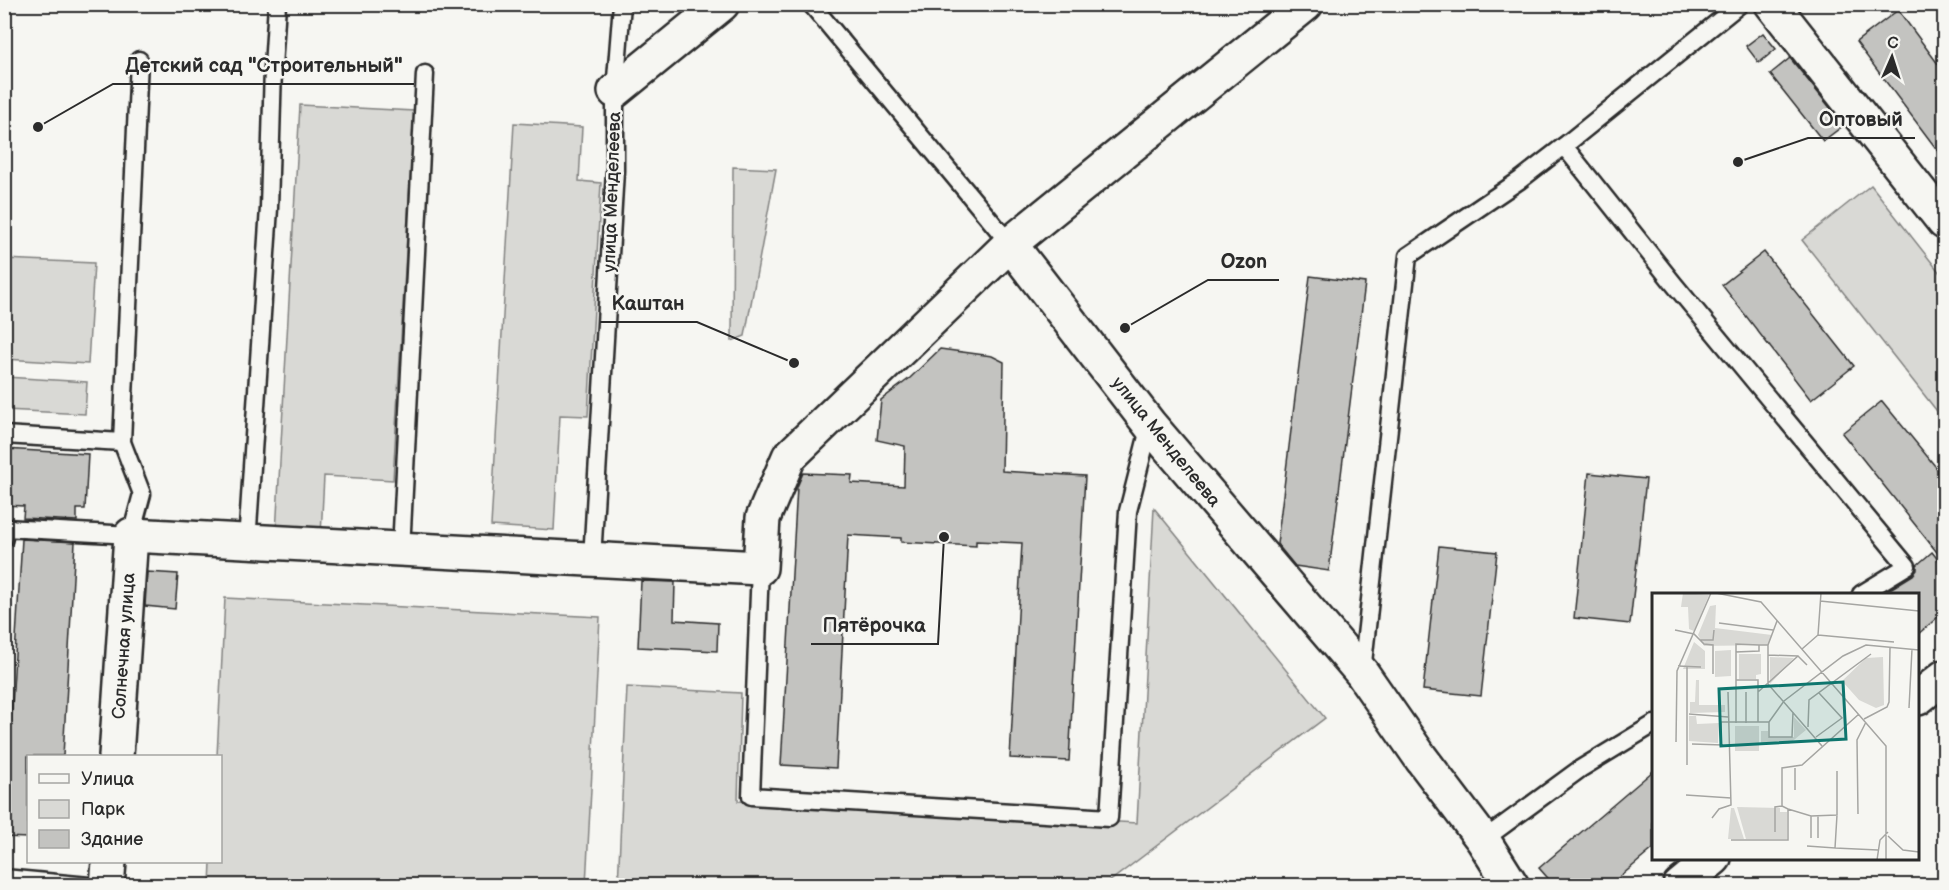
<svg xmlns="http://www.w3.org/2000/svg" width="1949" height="890" viewBox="0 0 1949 890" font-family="'Balsamiq Sans',sans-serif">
	<rect width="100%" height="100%" fill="#f6f6f2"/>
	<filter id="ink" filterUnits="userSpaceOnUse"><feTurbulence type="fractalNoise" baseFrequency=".0167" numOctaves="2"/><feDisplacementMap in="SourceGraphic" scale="12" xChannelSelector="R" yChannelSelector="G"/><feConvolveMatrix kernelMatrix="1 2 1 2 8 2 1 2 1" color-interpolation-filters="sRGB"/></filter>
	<g filter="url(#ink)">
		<!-- green -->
		<g fill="#d9d9d5" stroke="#828280" stroke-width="1.5">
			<polygon points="300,105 414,111 393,480 324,476 321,535 276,533"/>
			<polygon points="514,123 582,127 579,181 601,183 588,416 560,415 554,530 491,526"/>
			<polygon points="733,167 776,169 745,336 732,341"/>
			<polygon points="1871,185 1944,278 1944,420 1802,240"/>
			<polygon points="4,259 94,263 88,364 5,359"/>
			<polygon points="5,377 87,382 85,414 5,410"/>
			<polygon points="1154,508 1325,718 1105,885 618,886 627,687 741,693 738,801 1137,823"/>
			<polygon points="225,598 600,617 586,885 210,885 211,862 220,862 220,756 217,756"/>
		</g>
		<!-- building -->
		<g fill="#c3c3c0" stroke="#2b2b2b" stroke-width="1.5">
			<polygon points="1898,10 1944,72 1944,159 1856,42"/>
			<polygon points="1763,33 1776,49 1759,63 1746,46"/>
			<polygon points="1790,58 1844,125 1823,141 1770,74"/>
			<polygon points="1764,252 1854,366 1811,400 1722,285"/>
			<polygon points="1310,276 1365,283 1329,571 1295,566 1277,544"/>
			<polygon points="940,349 992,356 1004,362 1002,471 1085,476 1069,761 1010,758 1022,543 976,541 976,546 901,542 901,538 848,535 836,768 781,765 797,487 803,473 852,475 851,483 904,486 905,446 877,440 881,400 910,378"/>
			<polygon points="1882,401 1944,477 1944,561 1842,433"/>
			<polygon points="4,449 88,454 85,509 77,509 77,521 23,518 24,506 4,505"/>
			<polygon points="1589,473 1646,479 1630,624 1574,618"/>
			<polygon points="22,539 75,542 63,756 28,756 28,838 4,837"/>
			<polygon points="1439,546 1497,552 1481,696 1423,690"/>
			<polygon points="1932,552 1944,567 1944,612 1917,635 1917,594 1882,594 1913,575 1917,570 1917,565"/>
			<polygon points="147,572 178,574 175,609 145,606"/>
			<polygon points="641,581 675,582 674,620 718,623 717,651 638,647"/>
			<polygon points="1653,771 1653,849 1610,885 1554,885 1539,868"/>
		</g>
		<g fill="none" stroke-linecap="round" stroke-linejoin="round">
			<!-- lane casing -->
			<g stroke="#2b2b2b" stroke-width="21">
				<g id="lane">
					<polyline points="811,4 1010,244"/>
					<polyline points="1564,146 1673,283 1907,566 1861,594"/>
					<polyline points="4,435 122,442"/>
					<polyline points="4,538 5,528 131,535 142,494 122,442 139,60"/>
					<polyline points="247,543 269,208 273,67 277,4"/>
					<polyline points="401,550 425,74"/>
					<polyline points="592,559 615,171 615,91 622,4"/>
					<polyline points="760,568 751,796 1109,818 1128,511 1150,425"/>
					<polyline points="1362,672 1408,256 1520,180 1564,146 1740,4"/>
					<polyline points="1483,840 1580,769 1654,724"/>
					<polyline points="4,878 89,886"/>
				</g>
			</g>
			<!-- street casing -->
			<g stroke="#2b2b2b" stroke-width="38">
				<g id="street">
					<polyline points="615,91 722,4"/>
					<polyline points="1010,244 1150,425 1362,673 1421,758 1483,840 1512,886"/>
					<polyline points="1918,698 1944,677"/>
					<polyline points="116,756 131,535 760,568 763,518 789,457 1010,244 1306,4"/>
					<polyline points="107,886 109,862"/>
					<polyline points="1680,886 1714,858"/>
				</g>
			</g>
			<!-- secondary casing -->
			<g stroke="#2b2b2b" stroke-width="38">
				<polyline id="secondary" points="1772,4 1944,222"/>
			</g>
			<!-- lane -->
			<use href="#lane" stroke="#f6f6f2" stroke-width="16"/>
			<!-- street -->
			<use href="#street" stroke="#f6f6f2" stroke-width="33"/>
			<!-- secondary -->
			<use href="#secondary" stroke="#f6f6f2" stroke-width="33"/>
		</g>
	</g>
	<g text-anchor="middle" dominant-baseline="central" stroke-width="5" stroke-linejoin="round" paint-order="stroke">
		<!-- street labels -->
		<g font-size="18" fill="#2b2b2b" stroke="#f6f6f2">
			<text transform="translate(612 192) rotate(-88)">улица Менделеева</text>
			<text transform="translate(1166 442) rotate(51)">улица Менделеева</text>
			<text transform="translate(124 646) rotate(-86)">Солнечная улица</text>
		</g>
	</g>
	<!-- overview -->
	<g transform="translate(1652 593)">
		<rect width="267" height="267" fill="#f6f6f2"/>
		<path d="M31,0L57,2L42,38L37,36L36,14H29ZM64,12L63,35L120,42L116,52L52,53L46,42L58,13ZM42,49L53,58V76H31ZM79,57V83L63,84V58ZM87,61H109V81L104,82V86H87ZM118,64L142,65L118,91ZM231,64L232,112L224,115L207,107L190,88L214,65ZM44,87H47V112H73V119L38,120V109H43ZM37,123H44L45,131L67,130L66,150L37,148ZM142,124L154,137L137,151H109V138H116V144H142ZM83,133H107V158H83ZM85,214L128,215V219H135V246H94ZM79,215H82L92,246H76Z" fill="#d9d9d5"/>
		<path fill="none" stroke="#a5a5a2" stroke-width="1.5" d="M64,0L109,9L234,153V267M168,8L267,18M125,28L116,52V91L170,153M67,30L121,37M23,37L42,41L52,51L61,52V81M166,42L242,49M48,47H61L62,37M150,56L166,42L169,0M84,59V51L107,52M116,62L146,63M26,73L49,74M35,74V172M84,87H106V129M94,99V130M106,99L146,63L155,72M257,115L260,56M37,121L76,124M212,126L235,114L237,109L238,55M117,129V144H140L141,119M84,130V59L107,58V52H116M156,134L157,107L219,61M164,144L190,125L167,100M24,149L25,78L59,0M40,151L71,152M69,152V129H117L132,108L191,63L214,52L267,57M143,175V197M34,202L79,205M136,216L159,223L185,222V178M206,221L205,147L214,129M166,223V245M60,225L67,216L79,212L76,99M123,239V214L130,213M236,243L251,257L267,259M159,245V223M79,247H136V216L130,213V175L150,172L207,121M155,253L183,255L185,222M183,255L226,257M225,267L228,247L236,239"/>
		<path fill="#0f766e" fill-opacity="0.15" stroke="#0f766e" stroke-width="3" d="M191,89L194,146L69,153L67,96Z"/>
		<rect width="267" height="267" fill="none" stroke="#2b2b2b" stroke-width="3"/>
	</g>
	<!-- callouts -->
	<path fill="none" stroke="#2b2b2b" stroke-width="2" d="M38 127L113 84H414M1738 162L1808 138H1915M1125 328L1208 280H1279M794 363L697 322H600M944 537L938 644H811"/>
	<g fill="#2b2b2b" stroke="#f6f6f2" stroke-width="2">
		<circle cx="38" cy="127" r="6"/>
		<circle cx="1738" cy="162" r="6"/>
		<circle cx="1125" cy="328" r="6"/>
		<circle cx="794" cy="363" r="6"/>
		<circle cx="944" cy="537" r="6"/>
	</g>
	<g font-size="20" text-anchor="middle" font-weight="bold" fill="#2b2b2b" stroke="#f6f6f2" stroke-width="5" stroke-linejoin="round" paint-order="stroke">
		<text x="264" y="72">Детский сад "Строительный"</text>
		<text x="1861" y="126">Оптовый</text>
		<text x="1244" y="268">Ozon</text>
		<text x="648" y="310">Каштан</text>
		<text x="874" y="632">Пятёрочка</text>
	</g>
	<!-- margin -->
	<rect width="1949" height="890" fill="none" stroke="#f6f6f2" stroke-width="24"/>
	<rect x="12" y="12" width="1925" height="866" fill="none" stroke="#2b2b2b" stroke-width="2" filter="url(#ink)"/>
	<!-- legend -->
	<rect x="27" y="755" width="195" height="108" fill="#f6f6f2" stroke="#a5a5a2" stroke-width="1.5"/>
	<rect x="39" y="774" width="30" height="9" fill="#f6f6f2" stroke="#a5a5a2" stroke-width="1.5"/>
	<text x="81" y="785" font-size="18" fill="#2b2b2b">Улица</text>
	<rect x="39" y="800" width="30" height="18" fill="#d9d9d5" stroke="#a5a5a2" stroke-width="1.5"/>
	<text x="81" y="815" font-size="18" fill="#2b2b2b">Парк</text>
	<rect x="39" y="830" width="30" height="18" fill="#c3c3c0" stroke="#a5a5a2" stroke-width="1.5"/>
	<text x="81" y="845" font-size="18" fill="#2b2b2b">Здание</text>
	<!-- north arrow -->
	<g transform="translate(1892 57) rotate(3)" stroke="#f6f6f2" stroke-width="4.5" paint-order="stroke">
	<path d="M0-4.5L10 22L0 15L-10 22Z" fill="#2b2b2b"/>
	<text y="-9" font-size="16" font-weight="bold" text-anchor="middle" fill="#2b2b2b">С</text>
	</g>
</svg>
